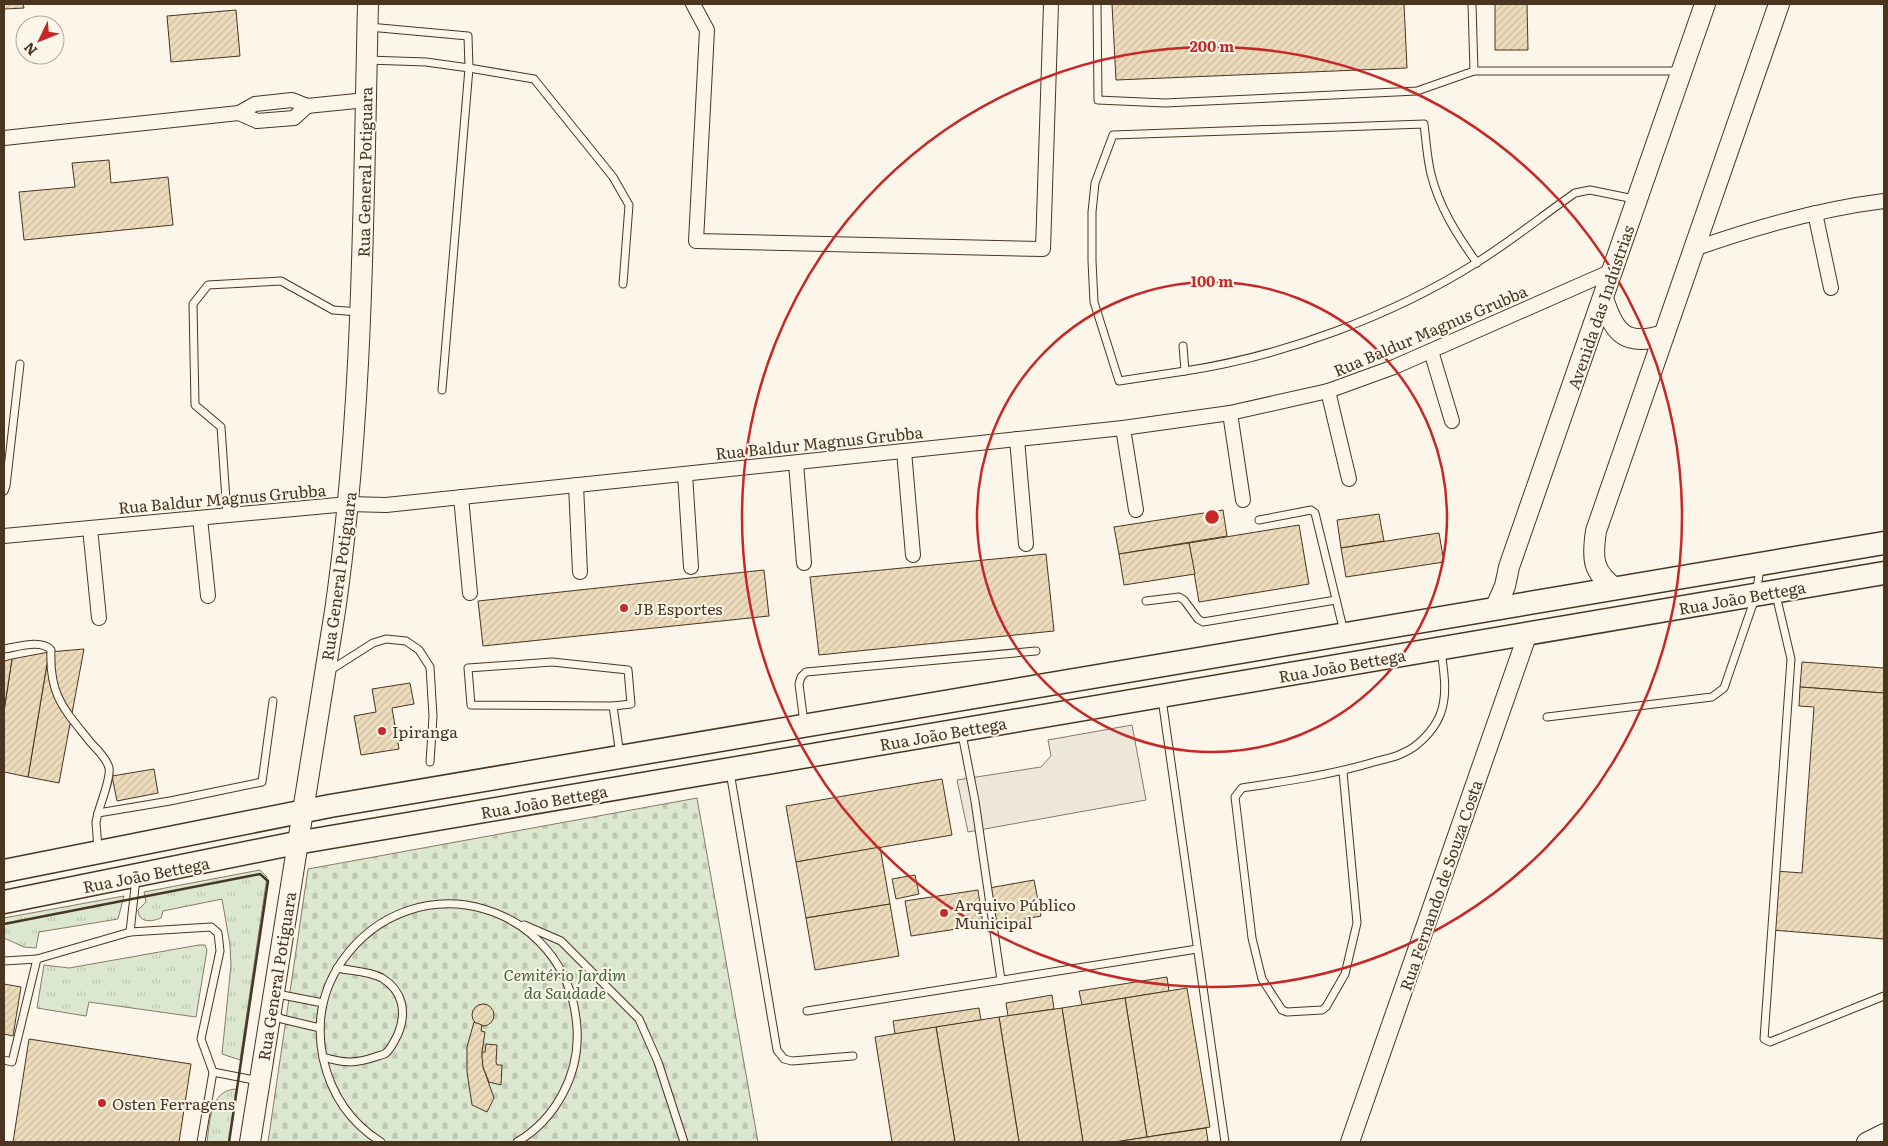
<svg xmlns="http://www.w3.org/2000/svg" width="1888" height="1146" viewBox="0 0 1888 1146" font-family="Literata,serif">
	<defs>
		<pattern id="grass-tufts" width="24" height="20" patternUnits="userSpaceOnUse" patternTransform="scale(1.25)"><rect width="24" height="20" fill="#dce7d0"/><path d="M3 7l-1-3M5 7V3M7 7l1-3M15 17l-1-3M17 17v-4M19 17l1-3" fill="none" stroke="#bec7b2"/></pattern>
		<pattern id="cemetery-stones" width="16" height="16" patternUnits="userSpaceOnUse" patternTransform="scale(1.25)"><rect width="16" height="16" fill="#dce7d0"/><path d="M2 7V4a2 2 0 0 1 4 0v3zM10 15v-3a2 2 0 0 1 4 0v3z" fill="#bec7b2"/></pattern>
		<pattern id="building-hatch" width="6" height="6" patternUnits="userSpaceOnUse" patternTransform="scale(1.25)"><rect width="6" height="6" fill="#ecdcbc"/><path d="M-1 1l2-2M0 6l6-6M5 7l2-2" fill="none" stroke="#ccbda1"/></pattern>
	</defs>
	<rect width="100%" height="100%" fill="#fbf6e9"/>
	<!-- grass -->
	<g fill="url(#grass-tufts)" stroke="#887966">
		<path d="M260,870L267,877L240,1060L222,1054L231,965L230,945L222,899L163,911L161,918C152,922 138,923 138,910L146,902L144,892Z"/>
		<polygon points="124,896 118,919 39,932 36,948 24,947 4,938 4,918"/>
		<polygon points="199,945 205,945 207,950 196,1017 89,1002 86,1016 37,1008 44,965 69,968"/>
		<path d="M235,1089L237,1090L229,1142H207C210,1123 209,1091 235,1089Z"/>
	</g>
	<!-- cemetery -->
	<polygon fill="url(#cemetery-stones)" stroke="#887966" points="697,798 758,1142 268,1142 308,869"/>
	<!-- parking -->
	<polygon fill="#ede7d9" stroke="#887966" points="1132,725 1146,800 968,832 957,780 1041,767 1051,756 1048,740"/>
	<!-- building -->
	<g fill="url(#building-hatch)" stroke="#4a3520">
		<polygon points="4,4 23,4 24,8 4,9"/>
		<polygon points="1112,4 1404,4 1407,68 1116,80"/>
		<polygon points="1495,4 1527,4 1528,50 1495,50"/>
		<polygon points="236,10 240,56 171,62 167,16"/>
		<polygon points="109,160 111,183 168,177 173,225 24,240 19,192 75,187 72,163"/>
		<polygon points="1223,510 1227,536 1119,554 1114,527"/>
		<polygon points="1379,514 1384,541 1341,548 1337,520"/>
		<polygon points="1299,525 1309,584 1199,602 1189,543"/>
		<polygon points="1439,533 1444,562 1346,577 1341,548"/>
		<polygon points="1189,543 1195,574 1124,585 1119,554"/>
		<polygon points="1046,554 1054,631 819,655 810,577"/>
		<polygon points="764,570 769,616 483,646 478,601"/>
		<polygon points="84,649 59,783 28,777 49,652"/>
		<polygon points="49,652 28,777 4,772 4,711 12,659"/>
		<polygon points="12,659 4,711 4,661"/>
		<polygon points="1802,662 1884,668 1884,693 1800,687"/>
		<polygon points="410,683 414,704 392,708 399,749 361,755 354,716 376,712 372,689"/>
		<polygon points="1800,687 1884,693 1884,939 1772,930 1776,871 1802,873 1814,707 1799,706"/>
		<polygon points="154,769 158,793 117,801 112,776"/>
		<polygon points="942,779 952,835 796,862 786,806"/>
		<polygon points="880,847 890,904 806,918 796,862"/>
		<polygon points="915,875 919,894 896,899 892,879"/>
		<polygon points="1034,880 1041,916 994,925 989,888"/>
		<polygon points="978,890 983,925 911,936 905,901"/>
		<polygon points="890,904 899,956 815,970 806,918"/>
		<polygon points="1167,977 1169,991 1082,1005 1079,991"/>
		<polygon points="4,984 21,987 13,1036 4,1034"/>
		<polygon points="1187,988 1210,1127 1147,1137 1125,998"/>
		<polygon points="1052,995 1054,1009 1008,1016 1006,1003"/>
		<polygon points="1125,998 1147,1137 1115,1142 1083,1142 1062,1008"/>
		<circle cx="483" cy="1015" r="11"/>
		<polygon points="979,1008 981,1020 895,1034 893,1021"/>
		<polygon points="1062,1008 1083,1142 1019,1142 999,1017"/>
		<polygon points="999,1017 1019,1142 955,1142 936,1027"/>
		<polygon points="474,1022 482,1025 481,1031 485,1032 482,1052 483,1067 494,1098 487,1112 472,1105 467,1072 467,1047"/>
		<polygon points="936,1027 955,1142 892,1142 875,1037"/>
		<polygon points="29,1039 191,1064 179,1142 13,1142"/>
		<polygon points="486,1044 497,1045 496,1062 497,1065 502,1065 501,1085 489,1082 483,1067 482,1057 482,1052 485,1052"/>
		<polygon points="1206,1128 1208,1141 1201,1142 1115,1142"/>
	</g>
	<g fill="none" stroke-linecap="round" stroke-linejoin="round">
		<!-- service casing -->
		<g stroke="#4a3520" stroke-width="9">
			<g id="service">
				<polyline points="1097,4 1098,100 1165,103 1417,91 1474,71 1680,71"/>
				<polyline points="1472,4 1474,71"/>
				<polyline points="369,27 468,36 469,68 534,79 613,177 629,205 623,284"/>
				<polyline points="367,60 426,62 469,68 442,390"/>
				<path d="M1183,346L1185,371C1283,356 1392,316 1476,263C1510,242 1542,216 1575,193L1590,190L1634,199"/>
				<path d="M1185,371L1119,381L1094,302L1092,261V212L1095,183L1113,135L1424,124C1426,140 1427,158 1431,174C1439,207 1457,235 1477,263"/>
				<polyline points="4,491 6,486 20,364"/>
				<polyline points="227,515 221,427 195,405 193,304 208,285 281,281 333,310 359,312"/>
				<polyline points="1259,520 1311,510 1315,513 1344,632"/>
				<polyline points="1776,595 1791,659 1764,1039 1770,1042 1884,996"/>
				<polyline points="1146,601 1179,597 1184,600 1198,619 1203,622 1336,600"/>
				<path d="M4,649C18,647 41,639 51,650C49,696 64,709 91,743C97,749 107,759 109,768C111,778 101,802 98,813"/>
				<polygon points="552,662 628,670 631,704 613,706 471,705 468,668"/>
				<polyline points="329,671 373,643 386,639 406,641 419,650 430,667 433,716 430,762"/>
				<polyline points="1162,699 1225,1142"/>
				<polyline points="613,706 620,755"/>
				<polyline points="1547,717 1712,697 1724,688 1756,595 1760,568"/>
				<polyline points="804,723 799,684 801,677 806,672 1036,651"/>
				<polyline points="962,734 975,801 1001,980"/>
				<polyline points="730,772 777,1050 784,1059 792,1061 853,1056"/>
				<path d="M1343,772L1357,923L1345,974L1326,1007L1322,1010L1287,1012L1282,1010L1262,979L1252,938L1235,797L1242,788C1287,781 1331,775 1374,762C1383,759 1394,758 1403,753C1418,747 1434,730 1440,715C1448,695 1444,672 1441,651"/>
				<polyline points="98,849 96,822 98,813 170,801 262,782 273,701"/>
				<polyline points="524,925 561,941 639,1019 658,1062 684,1142"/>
				<polyline points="130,932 136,878"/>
				<polyline points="4,961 37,959"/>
				<polyline points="277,994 323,1003"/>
				<polyline points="807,1011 1197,949"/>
				<polyline points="273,1014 282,1019 320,1028"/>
				<path d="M323,1057C343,1063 355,1064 375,1057C378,1056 383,1055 386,1053C391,1049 395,1040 398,1034C407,1012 403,991 382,978C369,971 351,971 337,968"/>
				<polyline points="4,1060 12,1062 37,959 130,932 211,927 218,933 220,951 201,1039 213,1072"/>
				<polyline points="201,1142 213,1072 259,1081"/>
				<path d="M381,1142C349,1122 331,1094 323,1058C316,1023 322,990 342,961C415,858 569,903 577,1028C580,1074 556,1119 517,1142"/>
			</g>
		</g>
		<!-- minor casing -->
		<g stroke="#4a3520" stroke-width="16">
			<g id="minor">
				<polyline points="693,4 707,30 696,241 1043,249 1051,4"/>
				<polyline points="239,113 257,121 294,118 307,106"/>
				<polyline points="4,138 239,113 255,104 292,100 307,106 366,100"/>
				<polyline points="1815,213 1831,288"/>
				<path d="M1694,249C1756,227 1819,209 1884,201"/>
				<polyline points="1431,351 1452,421"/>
				<polyline points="1328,391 1349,479"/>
				<polyline points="1230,413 1243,500"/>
				<polyline points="1123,428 1136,510"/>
				<polyline points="1017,439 1026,544"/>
				<polyline points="904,451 913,555"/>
				<polyline points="796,463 804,563"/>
				<polyline points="685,474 691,567"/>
				<polyline points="576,485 580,572"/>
				<polyline points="461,497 470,593"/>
				<polyline points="200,518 208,596"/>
				<polyline points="90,528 99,618"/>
				<polyline points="4,536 348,504 386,505 1123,428 1230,413 1328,391 1394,367 1612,271"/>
			</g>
		</g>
		<!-- tertiary casing -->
		<g stroke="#4a3520" stroke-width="20">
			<g id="tertiary">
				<polyline points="1350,1142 1528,633"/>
				<polyline points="1866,1142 1884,1133"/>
			</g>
		</g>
		<!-- secondary casing -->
		<g stroke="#4a3520" stroke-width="22">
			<g id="secondary">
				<path d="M1603,298C1614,333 1625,347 1664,335"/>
				<path d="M1616,589C1592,572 1592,558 1596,531L1779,4"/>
				<polyline points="1495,609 1505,586 1509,567 1705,4"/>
				<path d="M250,1142L335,611C364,410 363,207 368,4"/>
			</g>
		</g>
		<!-- primary casing -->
		<g stroke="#4a3520" stroke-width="25">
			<g id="primary">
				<polyline points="4,871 330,806 1884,543"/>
				<polyline points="4,902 296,843 1884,573"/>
			</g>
		</g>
		<!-- service -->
		<use href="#service" stroke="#fbf6e9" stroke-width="7"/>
		<!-- minor -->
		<use href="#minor" stroke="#fbf6e9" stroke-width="14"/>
		<!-- tertiary -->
		<use href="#tertiary" stroke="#fbf6e9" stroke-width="18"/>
		<!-- secondary -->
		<use href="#secondary" stroke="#fbf6e9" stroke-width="20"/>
		<!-- primary -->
		<use href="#primary" stroke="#fbf6e9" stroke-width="22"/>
		<!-- wall -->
		<polyline stroke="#4a3520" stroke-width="2.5" points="4,924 260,874 268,881 229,1142"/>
	</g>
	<!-- distance rings -->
	<g fill="none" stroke="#c62828" stroke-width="2.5">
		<circle cx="1212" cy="517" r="235"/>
		<circle cx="1212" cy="517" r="470"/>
	</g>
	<!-- markers -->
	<g fill="#c62828" stroke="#fbf6e9" stroke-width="2">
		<circle cx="624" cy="608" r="5"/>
		<circle cx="382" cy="731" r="5"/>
		<circle cx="944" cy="913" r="5"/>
		<circle cx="102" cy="1103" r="5"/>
	</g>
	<g text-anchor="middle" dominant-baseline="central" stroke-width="4" stroke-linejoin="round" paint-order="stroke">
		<!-- street labels -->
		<g font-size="16" fill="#4a3520" stroke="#fbf6e9">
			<text transform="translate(364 172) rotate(-89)">Rua General Potiguara</text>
			<text transform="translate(1600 307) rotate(-71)">Avenida das Indústrias</text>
			<text transform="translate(1430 330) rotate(-23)">Rua Baldur Magnus Grubba</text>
			<text transform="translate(819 442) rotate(-6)">Rua Baldur Magnus Grubba</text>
			<text transform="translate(222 498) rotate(-5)">Rua Baldur Magnus Grubba</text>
			<text transform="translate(338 576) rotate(-82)">Rua General Potiguara</text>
			<text transform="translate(1742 597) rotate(-10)">Rua João Bettega</text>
			<text transform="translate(1342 665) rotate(-10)">Rua João Bettega</text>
			<text transform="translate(943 733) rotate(-10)">Rua João Bettega</text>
			<text transform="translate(544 801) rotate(-10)">Rua João Bettega</text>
			<text transform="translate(146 874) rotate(-11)">Rua João Bettega</text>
			<text transform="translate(1440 885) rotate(-71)">Rua Fernando de Souza Costa</text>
			<text transform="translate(276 976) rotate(-81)">Rua General Potiguara</text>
		</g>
		<!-- poi labels -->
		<g font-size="16" fill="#4a3520" stroke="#fbf6e9" text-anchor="start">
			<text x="634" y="608">JB Esportes</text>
			<text x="392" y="731">Ipiranga</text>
			<text x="954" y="904">Arquivo Público<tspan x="954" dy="18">Municipal</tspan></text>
			<text x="112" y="1103">Osten Ferragens</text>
		</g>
		<!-- park labels -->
		<g font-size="16" font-style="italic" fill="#436837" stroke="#fbf6e9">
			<text x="565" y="974">Cemitério Jardim<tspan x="565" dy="18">da Saudade</tspan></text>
		</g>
	</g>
	<circle cx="1212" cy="517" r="8" fill="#c62828" stroke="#fbf6e9" stroke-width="2.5"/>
	<g font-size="15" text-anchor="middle" font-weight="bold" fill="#c62828" stroke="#fbf6e9" stroke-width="4" stroke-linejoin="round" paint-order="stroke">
		<text x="1212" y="52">200 m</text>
		<text x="1212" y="287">100 m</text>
	</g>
	<!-- border -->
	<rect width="1888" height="1146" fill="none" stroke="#4a3520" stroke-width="10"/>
	<!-- north arrow -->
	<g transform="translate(40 40) rotate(227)"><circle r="24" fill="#fbf6e9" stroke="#b4a999"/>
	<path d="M0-4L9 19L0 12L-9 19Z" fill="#c62828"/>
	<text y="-8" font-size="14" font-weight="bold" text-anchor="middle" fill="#4a3520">N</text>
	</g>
</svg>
